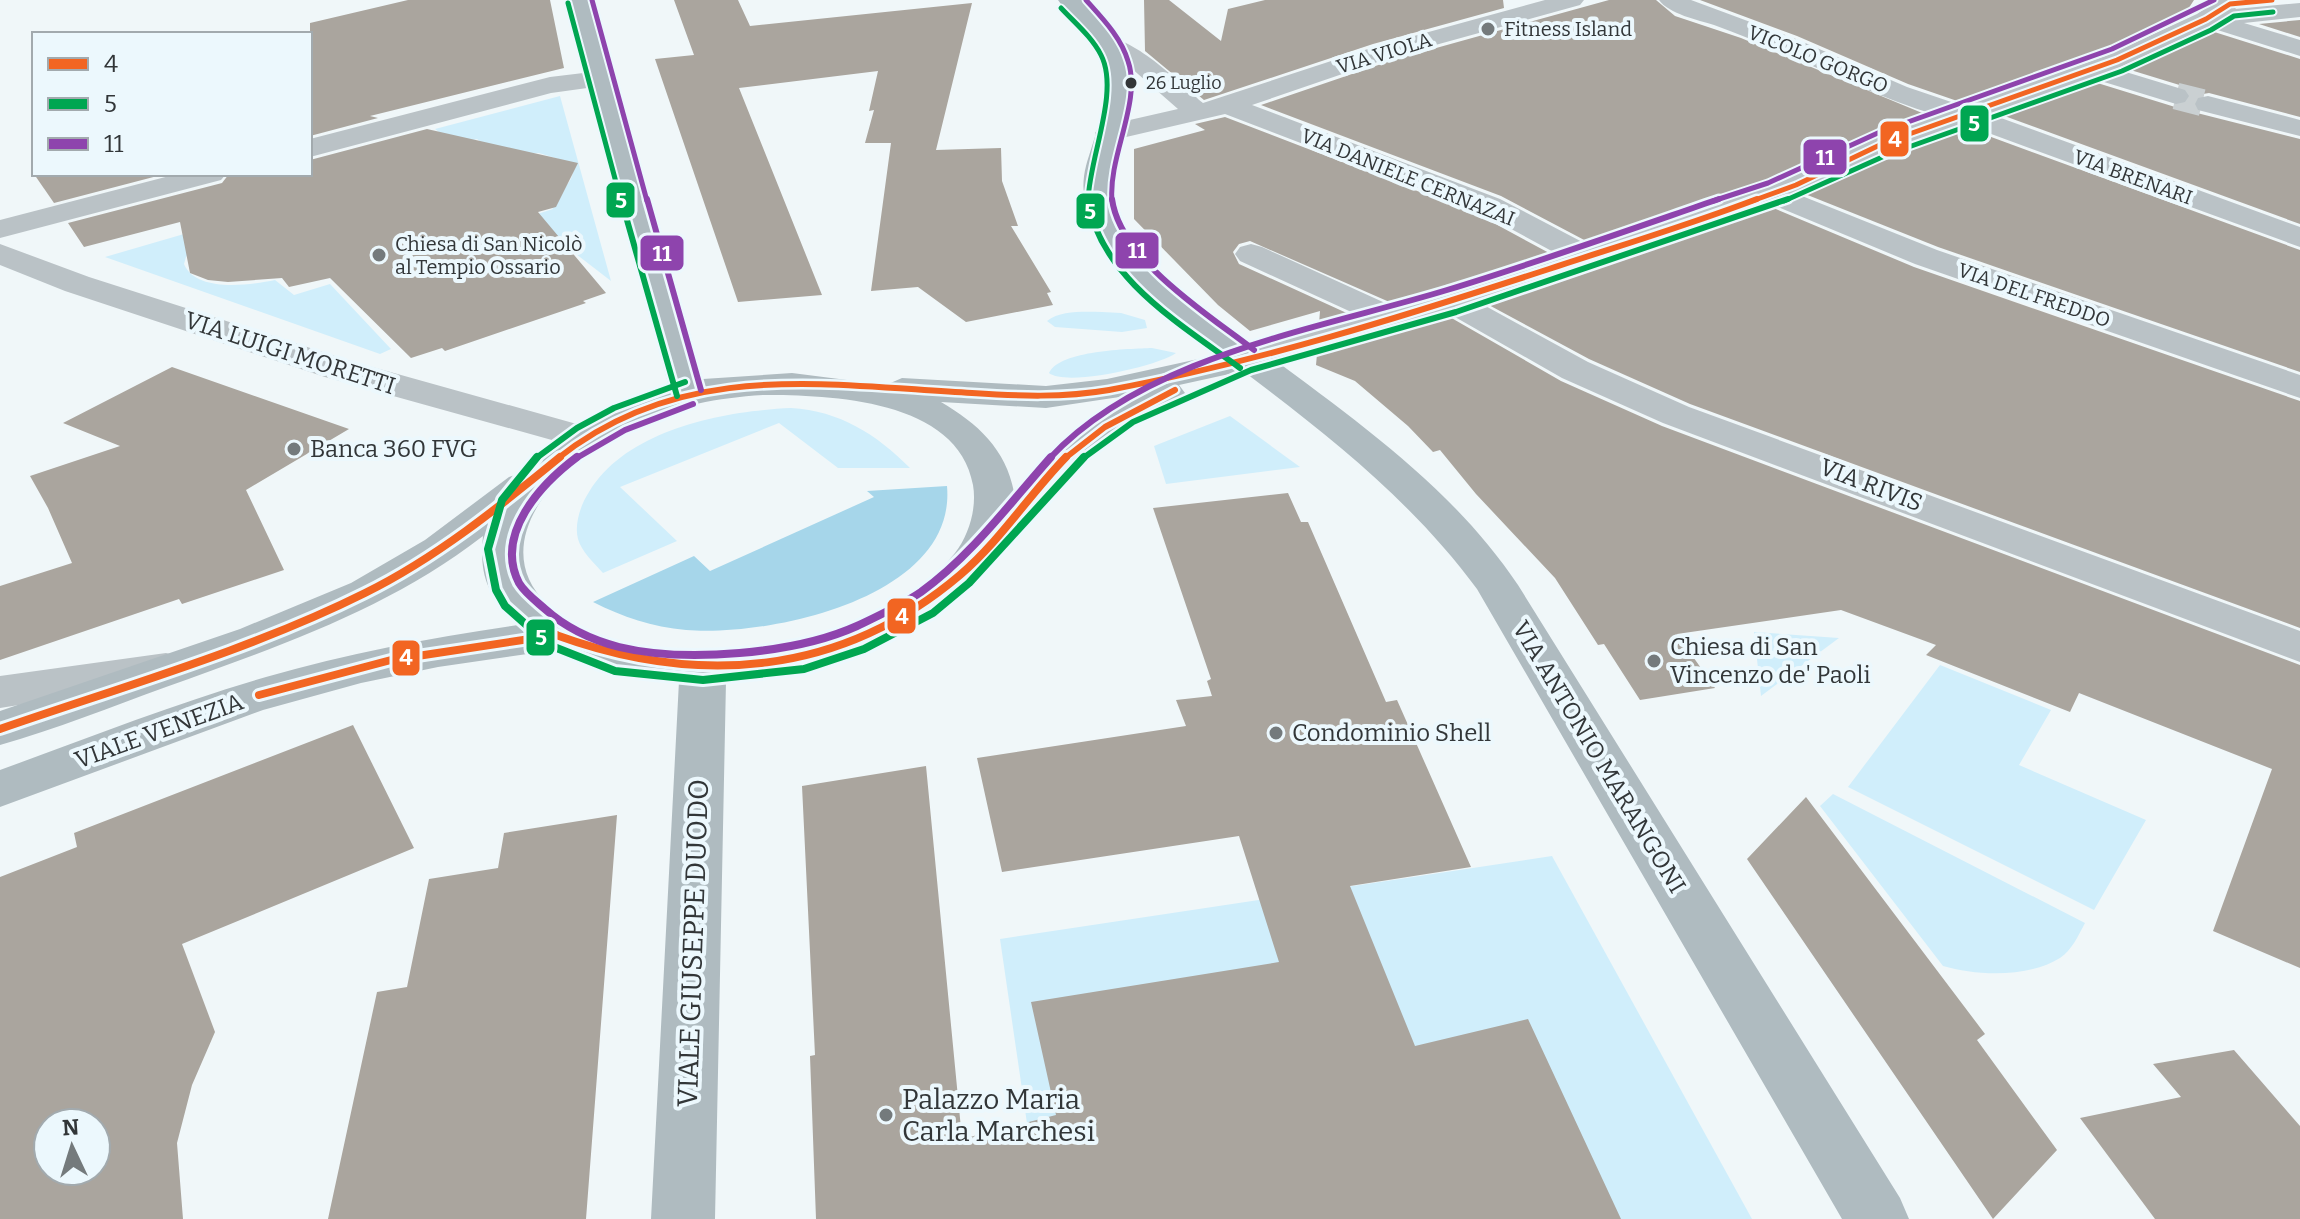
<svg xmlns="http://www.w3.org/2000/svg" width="2300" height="1219" viewBox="0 0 2300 1219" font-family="Bitter,serif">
	<rect width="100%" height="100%" fill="#f0f7f9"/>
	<!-- green -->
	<g fill="#d0eefb">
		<path d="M560,96L611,281L528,217L553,209L544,199C557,192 570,188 573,172L568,162L539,153L498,155L477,139L455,144L435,129Z"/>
		<path d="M208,227L186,257L184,264C196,293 250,285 275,280L294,295L330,284L391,349L380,354L105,257Z"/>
		<path d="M1102,312L1121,313L1145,320L1147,328L1122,332L1055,327L1047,321C1061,310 1085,312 1102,312Z"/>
		<path d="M1152,348L1176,353C1158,366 1067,387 1049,373C1060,350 1129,349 1152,348Z"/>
		<path d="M791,408C840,411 876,434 910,468H838L779,423L620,487L677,541L603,573C595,564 581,551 578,539C574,524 581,504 589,492C627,429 724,411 791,408Z"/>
		<polygon points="1230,416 1300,467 1166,484 1154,446"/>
		<polygon points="1754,632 1839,638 1761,696"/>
		<polygon points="1940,665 2051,710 2019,765 2146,820 2094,910 1848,787"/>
		<path d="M1833,794L2085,923C2078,936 2072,950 2060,958C2028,978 1977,976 1943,966L1820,806Z"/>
		<polygon points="1552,856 1752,1219 1041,1219 1000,939"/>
	</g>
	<!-- water -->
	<path fill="#a6d6ea" d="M947,486C957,598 769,637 686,630C652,627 623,617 593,602L694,556L710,571L874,497L867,491Z"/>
	<!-- building -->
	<g fill="#aaa59e" fill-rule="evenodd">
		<polygon points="408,0 550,0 564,68 370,116 378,118 310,136 310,23"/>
		<polygon points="674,0 738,0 750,26 972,3 936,150 1001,148 1002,181 1018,226 1011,226 1051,292 1047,293 1053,305 966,322 918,287 871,291 891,143 865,143 874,110 869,111 878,71 739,88 822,295 738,302 655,59 694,55"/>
		<polygon points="1144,0 1169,0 1221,41 1228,9 1265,0 1503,0 1504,8 1373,44 1204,100 1145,51"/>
		<polygon points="1609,0 1656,0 1675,16 1741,38 1927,115 1873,134 1760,185 1588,242 1501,196 1261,105 1393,60"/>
		<polygon points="1700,0 2194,0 2183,17 2107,52 1963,103 1908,84 1797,36"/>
		<polygon points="2300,20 2300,37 2259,24"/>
		<polygon points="2208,30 2300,59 2300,117 2209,93 2197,95 2192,103 2197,113 2300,139 2300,224 1999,114 2091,81 2175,107 2186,105 2192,98 2186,87 2124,68"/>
		<polygon points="1225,117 1477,214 1551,254 1394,304 1250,241 1239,244 1233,252 1239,264 1351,315 1319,324 1320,311 1250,331 1218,305 1134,219 1134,149 1205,130 1195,124"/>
		<polygon points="1964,127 2300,250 2300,372 1938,247 1805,194 1895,152"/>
		<polygon points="427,129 578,163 556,207 538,212 606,293 583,301 586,303 445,351 442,348 411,358 330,278 289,287 282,278 228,282 208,280 190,273 180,222 84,247 68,223 222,183 229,174 310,174 310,160"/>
		<polygon points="34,174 165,174 54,203"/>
		<polygon points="1771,207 1914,267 2300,401 2300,628 1690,404 1589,359 1487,304"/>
		<polygon points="1448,316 1561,381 1662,426 2300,665 2300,968 2213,931 2272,769 2079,693 2070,712 1926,655 1936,645 1841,610 1677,634 1715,688 1640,700 1604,644 1598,645 1555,578 1476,494 1440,450 1433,452 1408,426 1355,381 1316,365 1317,354"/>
		<polygon points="172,367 349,429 246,490 284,570 182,604 179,599 0,660 0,586 72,563 48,508 30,476 120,446 63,423"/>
		<polygon points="1288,493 1301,522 1308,522 1386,702 1397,700 1471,867 1350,886 1415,1046 1528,1019 1621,1219 816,1219 810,1056 815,1055 802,786 926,766 962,1139 1056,1115 1031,1002 1279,962 1239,836 1002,872 977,758 1186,726 1176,700 1212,696 1207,681 1211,679 1153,508"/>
		<path d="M353,725L414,848L182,944L215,1032L192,1085L177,1143L183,1219H0V877L77,847L74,833ZM48,1123H96V1171H48Z"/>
		<polygon points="1806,797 1985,1034 1977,1040 2057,1150 1993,1219 1747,859"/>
		<polygon points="617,815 586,1219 328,1219 377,992 407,987 429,879 498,868 504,833"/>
		<polygon points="2234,1050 2300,1126 2300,1219 2155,1219 2080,1118 2181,1097 2153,1064"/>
	</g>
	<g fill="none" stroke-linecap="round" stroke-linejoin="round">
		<!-- minor-tunnel -->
		<polyline stroke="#cad0d2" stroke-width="27" stroke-dasharray="27 13" stroke-linecap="butt" points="2176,96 2208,104"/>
		<!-- minor -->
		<g fill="#bac2c6" fill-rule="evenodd">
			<path d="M1545,0H1584L1580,5L1392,57L1252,105L1500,199L1588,245L1761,188L1874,137L1936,115C1860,92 1789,52 1714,25C1698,20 1669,14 1659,0H1691L1796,39L1907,87L1963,106L2108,55L2197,14L2218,0H2245L2235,9L2300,3V17L2244,23L2300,40V56L2208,27L2116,69L2185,90L2189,96L2185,102L2176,104L2091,78L1990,114L2300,227V247L1964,124L1894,149L1797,194L1937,250L2300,375V398L1915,264L1771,204L1480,303L1588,362L1689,407L2300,631V662L1663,423L1562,378L1448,313L1260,367L1247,370L1234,367L1229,359L1234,351L1360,316L1240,261L1235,254L1240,247L1251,244L1262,247L1394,307L1559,255L1478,211L1225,114L1109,141L1099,139L1095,133L1099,127L1178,109L1130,67L1095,43L1098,38C1128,30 1181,84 1203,103L1374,47Z"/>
			<polygon points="600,71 609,73 613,79 609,85 551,93 310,157 310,139 550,77"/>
			<polygon points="2208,96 2300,120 2300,136 2198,110 2195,104 2198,98"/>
			<polygon points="177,174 226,174 221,180 0,238 0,220"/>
			<polygon points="0,244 89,277 351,361 598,430 603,438 598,446 584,449 325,377 65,291 0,265"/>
			<polygon points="166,653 182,657 189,668 182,679 0,708 0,676"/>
		</g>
		<!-- major -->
		<path fill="#afbbc0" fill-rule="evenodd" d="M568,0H592L606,57L703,379L792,373L886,385L902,378L1046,386L1107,379L1221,354C1167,313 1066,243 1086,166C1093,142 1111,93 1106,70C1100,42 1074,23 1058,0H1083C1101,21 1122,41 1131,69C1134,76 1132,85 1131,93C1126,139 1097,190 1127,234C1158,280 1219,320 1264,352C1357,421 1453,488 1518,585L1900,1198L1909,1219H1842L1477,589C1412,501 1329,436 1243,371L1179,385L1185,393L1180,401L1150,415L1101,449L1061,488L1000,558L993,560L975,584L937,614L909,631L849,656L802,669L726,681L715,1219H651L679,681L622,673L555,650L438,667L361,683L263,710L0,807V770C88,738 176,703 266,677C349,653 433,637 518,625C488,596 479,577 483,536C389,609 277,647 166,687C111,707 56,729 0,745V711L240,629L351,583L425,540L509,477L518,474C559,431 612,404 669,387L580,57ZM763,395C830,395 958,399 973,485C977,508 969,535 955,553C888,636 724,671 625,643C463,598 516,483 635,425C677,405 717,398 763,395ZM1133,395L1074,433L1014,492C1006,449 977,423 941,402L1046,408Z"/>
		<!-- bus-1-far2 casing -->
		<g stroke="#ecf8fd" stroke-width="9">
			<polyline id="bus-1-far2" points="1752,201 1796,185 1884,143 2117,60 2206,19 2230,4 2272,0"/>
		</g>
		<!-- bus-1-far1 casing -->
		<g stroke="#ecf8fd" stroke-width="11">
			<g id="bus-1-far1">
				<path d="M557,459C682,359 824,385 972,393C1018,396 1063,398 1109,390C1258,362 1405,316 1549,269C1619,246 1689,225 1757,199"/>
				<polyline points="1064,459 1105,427 1175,390"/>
			</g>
		</g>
		<!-- bus-1 casing -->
		<g stroke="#ecf8fd" stroke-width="14">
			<g id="bus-1">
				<path d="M556,635C699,687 841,676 960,575C1000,541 1029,495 1066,457"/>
				<polyline points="259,695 391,660 556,635"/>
				<path d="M0,729C121,687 251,650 365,593C436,558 499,507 560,457"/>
			</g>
		</g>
		<!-- bus-2-far2 casing -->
		<g stroke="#ecf8fd" stroke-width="9">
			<g id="bus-2-far2">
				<polyline points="568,3 621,201"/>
				<path d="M1061,8C1075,23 1092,37 1101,55C1120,92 1089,158 1088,201"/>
				<polyline points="1784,201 1889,154 2122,71 2211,30 2234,16 2273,12"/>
			</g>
		</g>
		<!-- bus-2-far1 casing -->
		<g stroke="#ecf8fd" stroke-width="11">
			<g id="bus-2-far1">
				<polyline points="621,199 677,396"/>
				<path d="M1088,199C1099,277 1182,325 1240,368"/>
				<polyline points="535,459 577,428 614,408 685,382"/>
				<polyline points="1082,459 1133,422 1251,370 1456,312 1788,199"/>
			</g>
		</g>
		<!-- bus-2 casing -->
		<g stroke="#ecf8fd" stroke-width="14">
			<polyline id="bus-2" points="537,457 502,500 488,549 496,590 505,606 549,645 615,671 703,680 804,669 864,649 933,613 969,583 1084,457"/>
		</g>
		<!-- bus-3-far2 casing -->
		<g stroke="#ecf8fd" stroke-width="9">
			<g id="bus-3-far2">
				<polyline points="592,0 647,201"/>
				<path d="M1086,0C1102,18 1121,37 1128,61C1142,102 1108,156 1112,201"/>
				<polyline points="1713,201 1768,183 1880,132 2112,49 2214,0"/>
			</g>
		</g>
		<!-- bus-3-far1 casing -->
		<g stroke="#ecf8fd" stroke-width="11">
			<g id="bus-3-far1">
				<polyline points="647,199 701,390"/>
				<path d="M1112,199C1120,260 1209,315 1254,350"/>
				<polyline points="575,459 625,430 693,404"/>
				<path d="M1049,459C1144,356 1319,329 1447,290C1539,262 1629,230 1719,199"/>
			</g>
		</g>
		<!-- bus-3 casing -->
		<g stroke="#ecf8fd" stroke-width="14">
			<path id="bus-3" d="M577,457C541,484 494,534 519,583C525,593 536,601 545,609C565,627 592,640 619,647C685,663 795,654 857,626C878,616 902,605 921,592C971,556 1010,503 1051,457"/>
		</g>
		<!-- bus-1-far2 -->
		<use href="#bus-1-far2" stroke="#f26522" stroke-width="5"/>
		<!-- bus-1-far1 -->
		<use href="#bus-1-far1" stroke="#f26522" stroke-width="6"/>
		<!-- bus-1 -->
		<use href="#bus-1" stroke="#f26522" stroke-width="8"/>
		<!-- bus-2-far2 -->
		<use href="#bus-2-far2" stroke="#00a651" stroke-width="5"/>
		<!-- bus-2-far1 -->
		<use href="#bus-2-far1" stroke="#00a651" stroke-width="6"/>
		<!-- bus-2 -->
		<use href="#bus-2" stroke="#00a651" stroke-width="8"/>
		<!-- bus-3-far2 -->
		<use href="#bus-3-far2" stroke="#8e44ad" stroke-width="5"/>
		<!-- bus-3-far1 -->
		<use href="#bus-3-far1" stroke="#8e44ad" stroke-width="6"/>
		<!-- bus-3 -->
		<use href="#bus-3" stroke="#8e44ad" stroke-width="8"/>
	</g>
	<!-- markers -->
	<g fill="#747a7c" stroke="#ecf8fd" stroke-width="3">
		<circle cx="1488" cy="29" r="8"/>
		<circle cx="379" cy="255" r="8"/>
		<circle cx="294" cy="449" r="8"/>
		<circle cx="1654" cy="661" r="8"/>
		<circle cx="1276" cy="733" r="8"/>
		<circle cx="886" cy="1115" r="8"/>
	</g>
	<circle fill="#323638" stroke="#ecf8fd" stroke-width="3" cx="1131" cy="83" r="7"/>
	<g text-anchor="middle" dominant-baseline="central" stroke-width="8" stroke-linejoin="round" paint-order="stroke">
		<!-- far-bus labels -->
		<g font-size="18" fill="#323638" stroke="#ecf8fd" text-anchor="start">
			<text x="1146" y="83">26 Luglio</text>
		</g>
		<!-- far-poi labels -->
		<g font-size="20" fill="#323638" stroke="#ecf8fd" text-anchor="start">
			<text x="1504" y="29">Fitness Island</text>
			<text x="395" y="244">Chiesa di San Nicolò<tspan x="395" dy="23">al Tempio Ossario</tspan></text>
		</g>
		<!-- far-street labels -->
		<g font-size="20" fill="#323638" stroke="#ecf8fd">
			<text transform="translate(1384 53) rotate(-17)">VIA VIOLA</text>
			<text transform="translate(1818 59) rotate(22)">VICOLO GORGO</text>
			<text transform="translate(1408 177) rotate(22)">VIA DANIELE CERNAZAI</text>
			<text transform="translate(2133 177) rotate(20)">VIA BRENARI</text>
			<text transform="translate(2034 295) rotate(19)">VIA DEL FREDDO</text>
		</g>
		<!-- street labels -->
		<g font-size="24" fill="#323638" stroke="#ecf8fd">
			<text transform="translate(290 353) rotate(18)">VIA LUIGI MORETTI</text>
			<text transform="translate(1871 485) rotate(21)">VIA RIVIS</text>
			<text transform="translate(159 731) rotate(-20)">VIALE VENEZIA</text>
			<text transform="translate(1599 757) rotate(59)">VIA ANTONIO MARANGONI</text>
		</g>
		<!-- poi labels -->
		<g font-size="24" fill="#323638" stroke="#ecf8fd" text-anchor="start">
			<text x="310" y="449">Banca 360 FVG</text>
			<text x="1670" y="647">Chiesa di San<tspan x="1670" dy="28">Vincenzo de' Paoli</tspan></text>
			<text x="1292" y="733">Condominio Shell</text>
		</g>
		<!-- near-street labels -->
		<g font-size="28" fill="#323638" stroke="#ecf8fd">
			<text transform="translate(693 943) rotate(-88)">VIALE GIUSEPPE DUODO</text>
		</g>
		<!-- near-poi labels -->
		<g font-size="28" fill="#323638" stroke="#ecf8fd" text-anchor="start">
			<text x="902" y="1099">Palazzo Maria<tspan x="902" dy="32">Carla Marchesi</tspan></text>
		</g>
	</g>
	<g stroke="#ecf8fd" stroke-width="3">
		<rect x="1959" y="104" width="31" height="39" rx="8" fill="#00a651"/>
		<rect x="1879" y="120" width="31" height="38" rx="8" fill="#f26522"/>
		<rect x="1802" y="138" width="46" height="38" rx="8" fill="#8e44ad"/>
		<rect x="605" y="181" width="31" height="38" rx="8" fill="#00a651"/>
		<rect x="1075" y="192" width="31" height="38" rx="8" fill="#00a651"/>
		<rect x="1114" y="231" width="46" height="39" rx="8" fill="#8e44ad"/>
		<rect x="639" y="234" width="46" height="38" rx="8" fill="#8e44ad"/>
		<rect x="886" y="597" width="31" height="38" rx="8" fill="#f26522"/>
		<rect x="525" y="618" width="31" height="39" rx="8" fill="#00a651"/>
		<rect x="391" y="639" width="30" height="38" rx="8" fill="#f26522"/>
	</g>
	<g font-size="22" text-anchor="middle" font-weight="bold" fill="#fff">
		<text x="1974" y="131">5</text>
		<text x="1895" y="147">4</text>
		<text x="1825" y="165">11</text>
		<text x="621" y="208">5</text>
		<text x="1090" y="219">5</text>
		<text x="1137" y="258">11</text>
		<text x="662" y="261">11</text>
		<text x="902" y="624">4</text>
		<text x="541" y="645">5</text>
		<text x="406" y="665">4</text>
	</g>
	<!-- legend -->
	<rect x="32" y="32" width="280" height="144" fill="#ecf8fd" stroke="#a2aaae" stroke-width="2"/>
	<rect x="48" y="58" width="40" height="12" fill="#f26522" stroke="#a2aaae" stroke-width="2"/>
	<text x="104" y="72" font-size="24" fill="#323638">4</text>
	<rect x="48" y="98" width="40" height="12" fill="#00a651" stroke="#a2aaae" stroke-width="2"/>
	<text x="104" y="112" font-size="24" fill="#323638">5</text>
	<rect x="48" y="138" width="40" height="12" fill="#8e44ad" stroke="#a2aaae" stroke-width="2"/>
	<text x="104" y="152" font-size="24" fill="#323638">11</text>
	<!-- north arrow -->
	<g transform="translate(72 1147) rotate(356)"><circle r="38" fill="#ecf8fd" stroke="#a2aaae" stroke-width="2"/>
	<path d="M0-6L14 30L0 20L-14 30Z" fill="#747a7c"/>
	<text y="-12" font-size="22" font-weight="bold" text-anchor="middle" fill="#323638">N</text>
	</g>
</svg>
